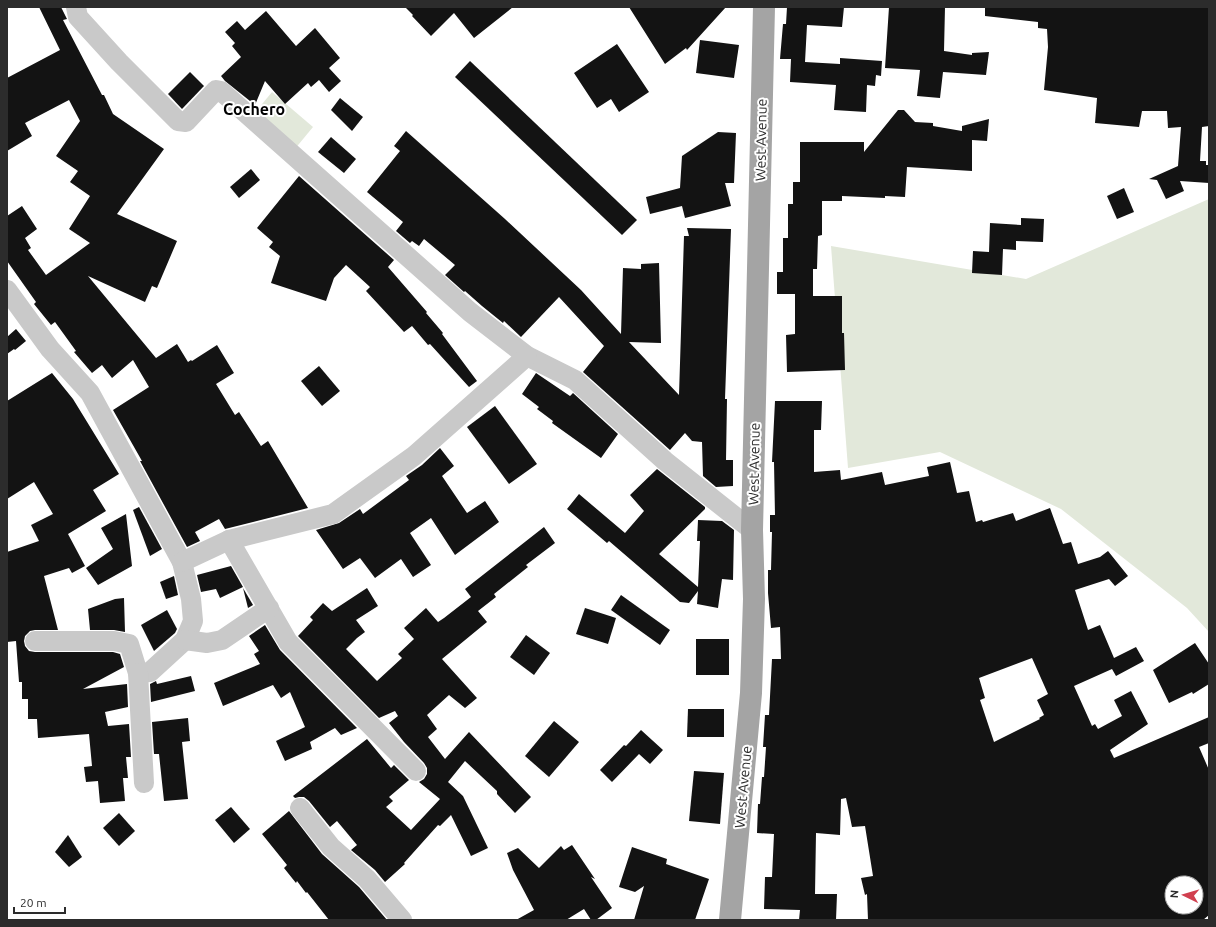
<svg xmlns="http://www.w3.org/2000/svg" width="1216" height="927" viewBox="0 0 1216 927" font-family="Ubuntu,sans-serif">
	<rect width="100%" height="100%" fill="#fff"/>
	<!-- green -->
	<g fill="#e2e8da">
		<polygon points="272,92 313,127 294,150 253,115"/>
		<polygon points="1209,199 1209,632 1187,608 1061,509 940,452 848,468 831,246 1026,279"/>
	</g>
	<!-- building -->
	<g fill="#131313" fill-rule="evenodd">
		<polygon points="39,7 61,7 67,19 63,20 102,95 104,95 113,114 164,149 117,214 177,241 157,288 152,286 145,302 88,276 156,358 177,344 188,362 191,360 192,361 217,345 234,373 216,384 235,415 239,412 261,446 268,441 308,508 225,529 219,519 195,532 200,541 187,547 140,461 142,461 113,410 149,387 133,360 112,378 102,365 92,373 74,352 76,351 55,322 51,325 34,304 36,302 7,261 7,216 22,206 37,229 25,238 31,248 28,250 46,275 90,243 69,229 90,196 70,182 78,171 56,156 80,121 69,100 25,123 32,136 7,151 7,78 60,50"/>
		<polygon points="405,7 513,7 474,38 454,13 431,36 412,16 413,15"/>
		<polygon points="629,7 726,7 687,50 686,48 665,64"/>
		<polygon points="787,7 844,7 842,27 807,25 805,62 840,64 840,58 882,61 881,76 876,75 875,86 867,85 866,112 834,110 836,85 790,82 791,59 780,59 783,24 786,24"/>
		<polygon points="889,7 945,7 944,51 972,55 972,53 989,52 986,75 943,72 940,98 917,96 920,70 885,68"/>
		<polygon points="985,7 1209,7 1209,126 1202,127 1200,161 1206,161 1206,165 1209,165 1209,183 1180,181 1184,191 1166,199 1157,180 1149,179 1178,166 1181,127 1168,128 1167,111 1142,111 1139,127 1095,123 1097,98 1044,90 1048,47 1047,29 1038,28 1038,22 985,16"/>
		<polygon points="266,11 296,46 315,28 340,58 329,68 341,81 329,92 319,80 311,87 308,83 285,104 265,81 255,105 225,81 221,76 241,57 232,46 235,43 225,32 237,21 245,30"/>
		<polygon points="700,40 739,45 734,78 696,73"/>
		<polygon points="617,44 649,92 619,112 611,99 597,108 574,73"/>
		<polygon points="470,61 637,220 622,235 455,77"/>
		<polygon points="190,72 204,86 182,109 168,94"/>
		<polygon points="340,98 363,117 352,131 331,110"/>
		<polygon points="898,110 904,110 915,122 933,123 933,126 962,131 962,126 989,119 987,141 972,140 972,171 907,167 905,197 885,196 885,198 842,196 842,201 822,201 822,235 818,236 817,269 813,269 813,296 842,296 842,333 844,333 845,370 787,372 786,335 795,334 795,294 777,294 777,272 783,272 783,238 788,238 788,204 793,204 793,182 800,182 800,142 864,142 864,152"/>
		<polygon points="406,131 505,219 581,290 621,334 623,268 641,269 641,264 659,263 661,343 629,342 679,395 684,236 689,236 687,228 731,229 725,399 727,399 726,460 733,460 733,486 716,487 703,476 702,442 692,441 685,433 670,450 583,372 604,346 559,297 521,337 504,321 503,323 482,306 465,291 464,292 445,275 455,265 424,239 419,246 412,241 410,243 396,231 403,222 367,192 400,151 394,146"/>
		<polygon points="718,132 736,133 734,183 725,183 731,206 685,218 682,206 650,214 646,197 680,188 682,156"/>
		<polygon points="331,137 356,159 344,173 318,152"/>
		<polygon points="251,169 260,180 239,198 230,187"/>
		<polygon points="299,176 394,260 388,267 427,312 426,313 443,333 442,334 477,381 469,387 430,344 428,345 412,326 404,332 366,291 370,287 346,265 334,278 326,301 271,283 280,256 269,247 273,242 257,228"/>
		<polygon points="1124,188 1134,212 1117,219 1107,196"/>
		<polygon points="1021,218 1044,219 1043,242 1016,241 1016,250 1003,249 1002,275 972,273 973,251 989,252 990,223 1021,225"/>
		<polygon points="16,329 26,341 15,350 14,349 7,354 7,337"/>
		<polygon points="319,366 340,391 322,406 301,381"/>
		<polygon points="52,373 73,399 119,474 93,490 106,511 68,534 85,566 72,573 69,568 44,576 58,630 35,630 30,631 25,636 24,641 25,646 29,651 35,652 113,652 120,654 124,667 83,689 127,684 128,707 105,712 108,726 129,724 131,757 126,757 128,778 123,778 125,801 100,803 98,781 86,782 84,767 92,766 89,734 38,738 37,719 28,719 28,699 22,699 22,682 19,682 16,641 7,642 7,552 39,541 31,525 53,514 34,482 7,499 7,401"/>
		<polygon points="536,373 570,396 573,393 618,434 601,458 552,423 553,421 537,409 539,407 522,394"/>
		<path d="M775,401H822L821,430H814V472L840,470L841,480L882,472L885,485L929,476L927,467L950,462L957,493L969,491L976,522L982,520L983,522L1013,513L1016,521L1050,508L1063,544L1071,542L1078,564L1100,557L1108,551L1128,576L1115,586L1109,579L1075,590L1088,630L1100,625L1114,658L1136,647L1144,661L1116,676L1112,669L1074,686L1092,726L1095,724L1098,729L1122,716L1114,700L1131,691L1148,724L1110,750L1114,758L1209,717V743L1199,747L1209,770V915L1203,920H868L867,894L865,895L861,878L873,876L865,826L852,827L846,798L841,799L840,835L816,833L815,894H837L836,920H799L800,910L764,909L765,877H772L774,834L757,833L758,804H760L762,777H764L766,747H763L765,715H769L772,659H781L780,627L771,628L768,593V570H771L772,532H770V515H775L774,462H772ZM1032,658L1048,694L1037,700L1044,715L1039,718L1040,719L994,742L980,700L985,698L979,678ZM1172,883H1196V907H1172Z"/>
		<polygon points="495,406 537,464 509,484 467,427"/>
		<polygon points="440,448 454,466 442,476 467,513 485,501 499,522 455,555 431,518 410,533 431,565 413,577 401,559 375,578 360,558 343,569 316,530 339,523 360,509 363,514 409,480 406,476 422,465"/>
		<polygon points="657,469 705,507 705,509 659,554 698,587 700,541 697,541 698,520 722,521 734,530 733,580 722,579 718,608 697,604 698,591 689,603 680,602 609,541 607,543 567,509 579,494 625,533 644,511 630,495"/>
		<polygon points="139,507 162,549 150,556 133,510"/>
		<polygon points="126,514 132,566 98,585 86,568 113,549 101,528"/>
		<polygon points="544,527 555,543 526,565 528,567 494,594 496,597 478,611 487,622 442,659 477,698 465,708 449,695 427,715 437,729 428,737 445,759 469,732 531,797 515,813 497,794 497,791 465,761 448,782 463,796 488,848 471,856 451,815 440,826 438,825 404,863 405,864 385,882 375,870 351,850 357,845 337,821 330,827 309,801 304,797 299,797 295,798 293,796 367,739 391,768 394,765 409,780 389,797 393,801 386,807 411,830 440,799 419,782 424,779 427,774 427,768 424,763 404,742 389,723 398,716 395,711 379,718 298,636 313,620 310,617 323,603 332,611 367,588 378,606 356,620 365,632 357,638 346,649 377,681 402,658 398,654 414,639 404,628 426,608 438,622 444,618 471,597 465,589"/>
		<polygon points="231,566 243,587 220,598 216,589 201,592 197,575"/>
		<polygon points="174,576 178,595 166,599 160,582"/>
		<polygon points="243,588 253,605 248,608"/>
		<polygon points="621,595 670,630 660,645 611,610"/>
		<polygon points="124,598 125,632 114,630 90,630 88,609 115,599"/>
		<polygon points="585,608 616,618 608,644 576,634"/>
		<polygon points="167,610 177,629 175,633 154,651 141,625"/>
		<polygon points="265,625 280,650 357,728 341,735 335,728 310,742 312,749 285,761 276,741 305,727 290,692 281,698 273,685 223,706 214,683 260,664 254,654 259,651 249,636"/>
		<polygon points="526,635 550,653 534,675 510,657"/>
		<rect x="696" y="639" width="33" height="36"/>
		<polygon points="1195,643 1209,664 1209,684 1193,694 1192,692 1169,703 1153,670"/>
		<polygon points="191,676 195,691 151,702 150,684 156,681 157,684"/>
		<polygon points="688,709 724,709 724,737 687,737"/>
		<polygon points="188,718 190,741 182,742 188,799 164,801 159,754 154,754 152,722"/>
		<polygon points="554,721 579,742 549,777 525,756"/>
		<polygon points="641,730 663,750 650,764 639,754 612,782 600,770 624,745 626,746"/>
		<polygon points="694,771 724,773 720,824 689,821"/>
		<polygon points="231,807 250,829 234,843 215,820"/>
		<polygon points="289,811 322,854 359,887 387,920 329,920 307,892 306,893 297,881 296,883 284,868 287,865 262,834"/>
		<polygon points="119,813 135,831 119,846 103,828"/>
		<polygon points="68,835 82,857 69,867 55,852"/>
		<polygon points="572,845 595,879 591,877 612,908 596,920 591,920 584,909 566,920 516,920 534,910 513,870 507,853 518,848 539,868 561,846 564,850"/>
		<polygon points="632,847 667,859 666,864 709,879 695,920 634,920 644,886 635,892 619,887"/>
	</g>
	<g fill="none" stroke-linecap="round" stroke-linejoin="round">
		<!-- minor -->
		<g stroke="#c9c9c9" stroke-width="20">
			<polyline points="76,7 78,17 119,62 178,121 186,122 216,90 221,91 470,312 527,356 575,380 665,461 752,530"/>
			<polyline points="7,290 50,349 90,393 182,562 191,599 193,621 185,640 150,672 138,673 129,644 114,641 35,641"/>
			<polyline points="229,540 288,642 416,771"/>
			<polyline points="182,562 229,540 333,514 414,456 527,356"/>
			<polyline points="185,640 207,643 222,640 269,608"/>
			<polyline points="138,673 144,783"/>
			<polyline points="300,808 331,847 367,879 402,920"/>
		</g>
		<!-- major -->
		<polyline stroke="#a4a4a4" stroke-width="22" points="730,920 751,693 754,599 752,530 764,7"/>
	</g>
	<g text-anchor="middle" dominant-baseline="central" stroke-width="4" stroke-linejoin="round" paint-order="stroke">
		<!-- street labels -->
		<g font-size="14" fill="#2c2c2c" stroke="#fff">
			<text transform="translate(761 140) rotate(-89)">West Avenue</text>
			<text transform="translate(754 464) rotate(-89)">West Avenue</text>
			<text transform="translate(743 787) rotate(-85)">West Avenue</text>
		</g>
		<!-- quarter labels -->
		<g font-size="16" font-weight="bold" fill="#000" stroke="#fff">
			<text x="254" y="109">Cochero</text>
		</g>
	</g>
	<!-- border -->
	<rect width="1216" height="927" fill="none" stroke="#2c2c2c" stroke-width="16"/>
	<!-- north arrow -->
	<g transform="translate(1184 895) rotate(275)"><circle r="19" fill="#ffffff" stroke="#ababab"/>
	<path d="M0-3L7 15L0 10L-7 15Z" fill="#d13f4f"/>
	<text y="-6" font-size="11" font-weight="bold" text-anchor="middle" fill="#2c2c2c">N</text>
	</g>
	<!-- scale -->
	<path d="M14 907v6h51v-6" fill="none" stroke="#2c2c2c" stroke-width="2"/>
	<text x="20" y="907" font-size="12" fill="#2c2c2c" stroke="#ffffff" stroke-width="3" paint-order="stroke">20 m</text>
</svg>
